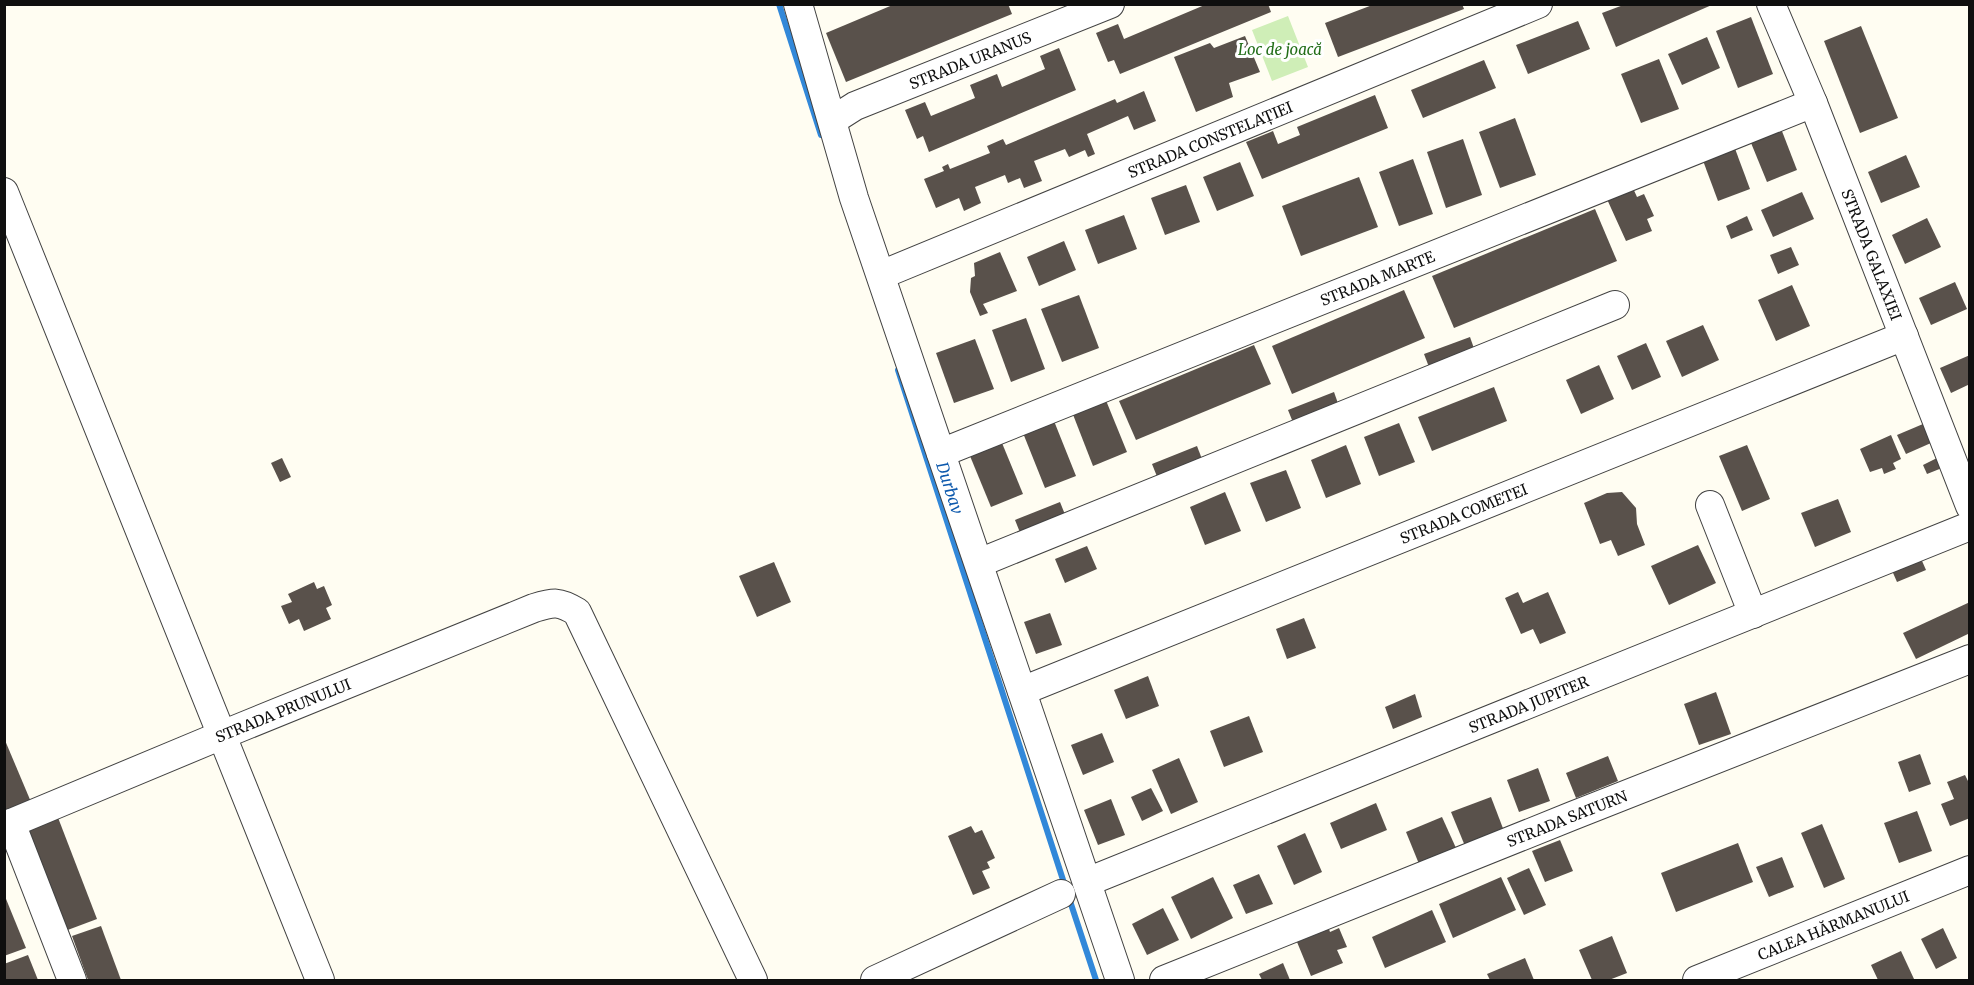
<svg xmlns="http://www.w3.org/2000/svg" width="1974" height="985" viewBox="0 0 1974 985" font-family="Merriweather,serif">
	<rect width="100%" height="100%" fill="#fffdf2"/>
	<!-- green -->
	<polygon fill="#cfeeb7" points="1288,16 1308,67 1272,81 1252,30"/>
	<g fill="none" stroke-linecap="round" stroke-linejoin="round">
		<!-- stream -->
		<g stroke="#3288d9" stroke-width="6">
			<polyline points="779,4 821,135"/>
			<polyline points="898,370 1065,886"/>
			<polyline points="1069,898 1096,980"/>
		</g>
	</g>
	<!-- building -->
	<g fill="#59514b">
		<polygon points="895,4 1008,4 1012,14 846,82 826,33"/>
		<polygon points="1207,4 1268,4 1271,12 1120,74 1114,60 1108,62 1096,33 1118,24 1124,39"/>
		<polygon points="1375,4 1462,4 1464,9 1338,57 1325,23"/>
		<polygon points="1626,4 1714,4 1616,47 1602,13"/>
		<polygon points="1751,17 1773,74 1738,88 1716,31"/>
		<polygon points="1578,21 1590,49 1528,74 1516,45"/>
		<polygon points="1861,26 1898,118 1860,133 1824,41"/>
		<polygon points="1245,36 1260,72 1229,83 1233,97 1196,112 1174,57 1210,43 1214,48"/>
		<polygon points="1707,37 1720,68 1682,85 1668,54"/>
		<polygon points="1059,48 1076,90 929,152 923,136 917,139 905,110 925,102 931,116 975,98 970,85 997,74 1002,87 1045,69 1040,56"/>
		<polygon points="1659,59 1679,109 1641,123 1621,74"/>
		<polygon points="1484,60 1496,88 1423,118 1411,90"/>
		<polygon points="1144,91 1156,121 1134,130 1128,116 1087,134 1095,154 1088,157 1085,150 1069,157 1065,149 1034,161 1042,181 1024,188 1020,178 1008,183 1005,175 975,187 981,203 964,211 959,198 936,208 924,179 944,171 942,167 948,164 950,169 990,153 987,146 1003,139 1006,145 1115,99 1117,103"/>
		<polygon points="1375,95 1388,128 1262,179 1246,142 1273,131 1278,144 1300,135 1297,127"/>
		<polygon points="1515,118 1536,175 1500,188 1479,132"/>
		<polygon points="1780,126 1797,170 1767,182 1749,138"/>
		<polygon points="1463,139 1482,195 1446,208 1427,152"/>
		<polygon points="1734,146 1750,189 1718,201 1702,158"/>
		<polygon points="1906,155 1920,187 1881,203 1868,172"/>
		<polygon points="1413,159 1433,214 1399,226 1379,172"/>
		<polygon points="1240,162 1254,196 1217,211 1203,177"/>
		<polygon points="1359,177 1378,227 1301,256 1282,206"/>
		<polygon points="1186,185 1200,222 1165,235 1151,198"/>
		<polygon points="1632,186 1637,197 1644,194 1654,216 1647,219 1652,231 1626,241 1606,197"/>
		<polygon points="1802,192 1814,219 1773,237 1761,210"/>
		<polygon points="1595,209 1617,261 1454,328 1432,276"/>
		<polygon points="1124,215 1137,249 1098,264 1085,230"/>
		<polygon points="1747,216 1753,230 1731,239 1726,226"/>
		<polygon points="1927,218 1941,247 1905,264 1892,235"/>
		<polygon points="1064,241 1076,270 1039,286 1027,257"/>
		<polygon points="1791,247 1799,265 1778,274 1770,255"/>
		<polygon points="1000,252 1017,291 983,304 988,313 980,316 970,292 971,278 975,276 974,263"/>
		<polygon points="1955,282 1967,309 1931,325 1919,298"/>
		<polygon points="1792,285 1810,326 1776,341 1758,300"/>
		<polygon points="1404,290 1425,338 1292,394 1272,346"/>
		<polygon points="1079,295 1099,348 1062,362 1041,309"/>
		<polygon points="1026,318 1045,369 1011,382 992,330"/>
		<polygon points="1703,325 1719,360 1682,377 1666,341"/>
		<polygon points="1470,337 1477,357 1432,375 1424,354"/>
		<polygon points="975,339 994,389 954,403 936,353"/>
		<polygon points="1646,343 1661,377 1632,390 1617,356"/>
		<polygon points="1254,345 1271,384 1136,440 1119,401"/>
		<polygon points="1970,355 1970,384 1951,393 1940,368"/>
		<polygon points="1599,365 1614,399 1581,414 1566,380"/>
		<polygon points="1494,387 1507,421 1432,451 1418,417"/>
		<polygon points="1334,392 1341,412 1296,430 1288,410"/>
		<polygon points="1105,398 1127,452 1093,466 1072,412"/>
		<polygon points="1054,421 1076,476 1045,488 1023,433"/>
		<polygon points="1399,423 1415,462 1379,476 1364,437"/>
		<polygon points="1923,424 1931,443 1906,454 1897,435"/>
		<polygon points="1891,435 1901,459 1893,463 1896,469 1884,474 1882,468 1870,472 1860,449"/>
		<polygon points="1002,443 1023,494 991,507 970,456"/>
		<polygon points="1346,445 1361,484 1326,498 1311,460"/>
		<polygon points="1747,445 1770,499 1742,511 1719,456"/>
		<polygon points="1197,446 1205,467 1160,484 1152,464"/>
		<polygon points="282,458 291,477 280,482 271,463"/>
		<polygon points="1937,458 1942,468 1927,474 1923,465"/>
		<polygon points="1286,470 1301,508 1266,522 1250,483"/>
		<polygon points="1225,492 1241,531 1205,545 1190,507"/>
		<polygon points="1622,492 1636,508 1637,524 1645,545 1618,556 1611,540 1600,544 1584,503 1607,493"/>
		<polygon points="1838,499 1851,532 1815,547 1801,513"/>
		<polygon points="1060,502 1068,522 1023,540 1015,520"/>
		<polygon points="1698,545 1716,583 1669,605 1651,566"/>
		<polygon points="1087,546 1097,569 1065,583 1055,559"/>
		<polygon points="1919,554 1926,570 1897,582 1890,566"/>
		<polygon points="774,562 791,602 757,617 739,576"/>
		<polygon points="314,582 317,589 324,586 332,605 326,608 331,619 304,631 299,619 289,624 281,606 292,602 288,594"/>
		<polygon points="1518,592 1523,603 1548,592 1566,633 1540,644 1533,629 1521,634 1505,598"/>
		<polygon points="1970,602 1970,633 1916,659 1903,633"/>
		<polygon points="1050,613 1062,645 1036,654 1024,622"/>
		<polygon points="1304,618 1316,648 1287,659 1276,629"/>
		<polygon points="1148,676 1159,706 1126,719 1114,690"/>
		<polygon points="1716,692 1731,734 1699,745 1684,704"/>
		<polygon points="1415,694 1422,717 1393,729 1385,707"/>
		<polygon points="1249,716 1263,752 1224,767 1210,731"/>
		<polygon points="1102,733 1114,762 1083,775 1071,745"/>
		<polygon points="4,738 31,802 4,813"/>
		<polygon points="1920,754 1931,784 1909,792 1898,762"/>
		<polygon points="1608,756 1618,781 1576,798 1566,773"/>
		<polygon points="1179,758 1198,802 1171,814 1152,770"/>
		<polygon points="1538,768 1550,801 1519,812 1507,780"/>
		<polygon points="1965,775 1970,785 1970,818 1950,826 1941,804 1954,799 1947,782"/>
		<polygon points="1151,788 1163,811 1142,821 1131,797"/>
		<polygon points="1491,797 1504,831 1465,846 1451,812"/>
		<polygon points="1111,799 1125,835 1098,845 1084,810"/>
		<polygon points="1376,803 1387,830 1341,849 1330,823"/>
		<polygon points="1917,811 1932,851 1899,863 1884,823"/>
		<polygon points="57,815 97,919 65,931 24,828"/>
		<polygon points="1442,817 1456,848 1419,864 1406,832"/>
		<polygon points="1822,824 1845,879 1824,888 1801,833"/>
		<polygon points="971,826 975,833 982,830 995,858 987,862 990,868 982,871 990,888 973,895 948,836"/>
		<polygon points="1305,833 1322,872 1294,885 1277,846"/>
		<polygon points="1560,840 1573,871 1545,882 1532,851"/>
		<polygon points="1738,843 1753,882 1676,912 1661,873"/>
		<polygon points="1782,857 1794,887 1769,897 1756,867"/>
		<polygon points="1529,868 1546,905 1524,915 1507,878"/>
		<polygon points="1259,874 1273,904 1246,914 1233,885"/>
		<polygon points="1213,877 1233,918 1191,939 1171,897"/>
		<polygon points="1501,877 1516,910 1453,938 1439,904"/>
		<polygon points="4,894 26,948 4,956"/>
		<polygon points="1163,908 1179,940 1147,955 1132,924"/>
		<polygon points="1432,910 1446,942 1385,968 1372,937"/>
		<polygon points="101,926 121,980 88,980 72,936"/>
		<polygon points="1339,928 1347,947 1337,950 1343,963 1311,976 1297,942 1329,929 1330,932"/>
		<polygon points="1943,928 1957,958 1936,969 1921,939"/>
		<polygon points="1612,936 1627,973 1609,980 1592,980 1579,950"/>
		<polygon points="1901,951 1914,979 1910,980 1878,980 1871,965"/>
		<polygon points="28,955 38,980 5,980 4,964"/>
		<polygon points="1525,958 1534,980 1490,980 1487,974"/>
		<polygon points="1283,963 1290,980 1262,980 1259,974"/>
	</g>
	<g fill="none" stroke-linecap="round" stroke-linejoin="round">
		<!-- minor casing -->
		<g stroke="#424242" stroke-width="30">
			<g id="minor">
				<polyline points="798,4 854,198 1120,980"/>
				<path id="s1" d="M1771,4L1813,103L1970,506"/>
				<path id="s2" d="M833,120L855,106L1110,4"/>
				<polyline points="4,192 320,980"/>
				<path id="s3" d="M881,275L1538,4"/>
				<path id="s4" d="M941,453L1813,103"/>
				<polyline points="1710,505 1753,614"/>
				<polyline points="979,563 1615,305"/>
				<path id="s5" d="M1022,691L1904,336"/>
				<polyline points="11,823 72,980"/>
				<path id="s6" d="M4,826L222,735L534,608C554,602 559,601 577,612L753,980"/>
				<path id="s7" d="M1087,882L1970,526"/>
				<polyline points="875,980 1061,894"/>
				<path id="s8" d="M1164,980L1572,816L1970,659"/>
				<path id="s9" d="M1697,980L1970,870"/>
			</g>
		</g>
		<!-- minor -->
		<use href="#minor" stroke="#fff" stroke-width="28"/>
	</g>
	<g text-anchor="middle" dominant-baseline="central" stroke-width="6" stroke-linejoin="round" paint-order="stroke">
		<!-- park labels -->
		<g font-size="15" font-style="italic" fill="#236e19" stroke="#fff">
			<text x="1280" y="49">Loc de joacă</text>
		</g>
		<!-- street labels -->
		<g font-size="15" fill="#0f0f0f" stroke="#fff">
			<text stroke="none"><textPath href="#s2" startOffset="150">STRADA URANUS</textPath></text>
			<text stroke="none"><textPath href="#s3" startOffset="356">STRADA CONSTELAȚIEI</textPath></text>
			<text stroke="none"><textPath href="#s1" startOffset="270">STRADA GALAXIEI</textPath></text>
			<text stroke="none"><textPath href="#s4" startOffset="470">STRADA MARTE</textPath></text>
			<text stroke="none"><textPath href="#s5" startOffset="476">STRADA COMETEI</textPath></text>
			<text stroke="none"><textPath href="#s7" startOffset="476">STRADA JUPITER</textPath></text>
			<text stroke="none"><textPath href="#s6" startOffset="302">STRADA PRUNULUI</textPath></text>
			<text stroke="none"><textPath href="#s8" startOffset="434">STRADA SATURN</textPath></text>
			<text stroke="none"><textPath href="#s9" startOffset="147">CALEA HĂRMANULUI</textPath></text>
		</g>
		<!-- water labels -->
		<g font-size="16" font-style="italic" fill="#0d59ad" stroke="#fff">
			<text transform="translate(950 488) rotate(72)">Durbav</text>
		</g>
	</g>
	<!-- border -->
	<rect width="1974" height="985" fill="none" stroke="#0f0f0f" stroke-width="12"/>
</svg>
